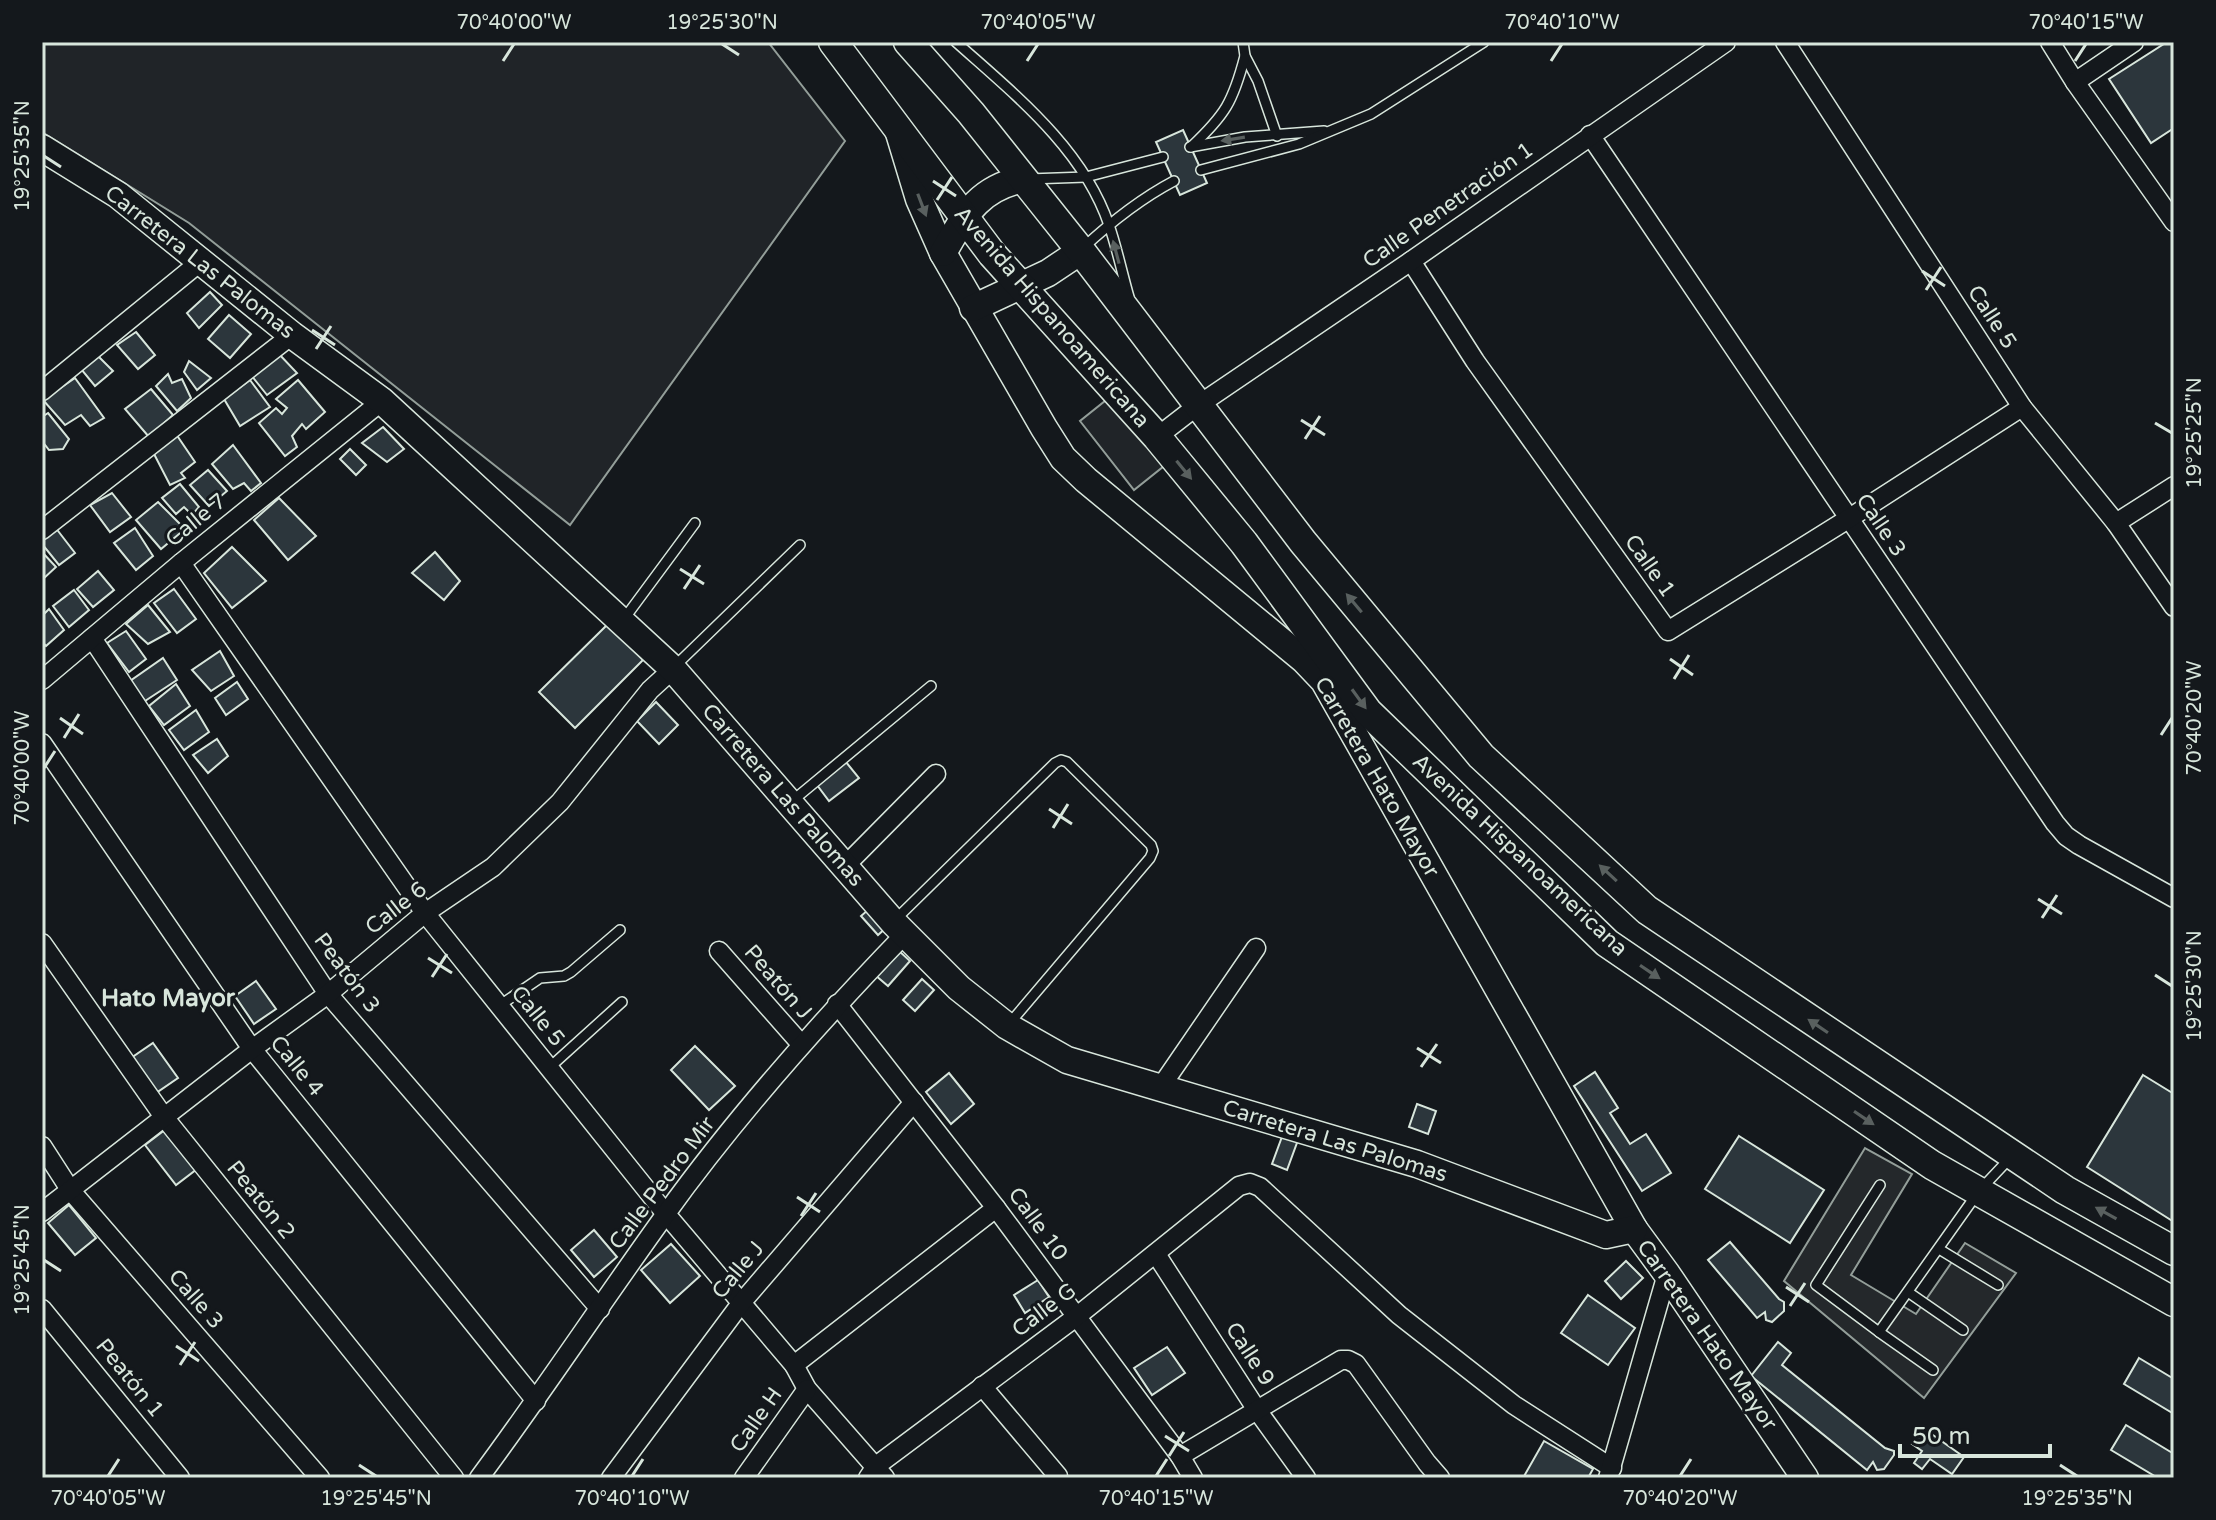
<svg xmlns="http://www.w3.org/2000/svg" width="2216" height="1520" viewBox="0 0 2216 1520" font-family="'Varela Round',sans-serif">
	<rect width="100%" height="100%" fill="#14181c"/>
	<!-- green -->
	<g fill="#202428" stroke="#939e99" stroke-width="2">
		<polygon points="42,42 768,42 845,141 570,525 189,223 42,132"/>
		<polygon points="1110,397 1164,466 1134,490 1080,421"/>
	</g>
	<!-- parking -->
	<polygon fill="#24282b" stroke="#939e99" stroke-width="2" points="1865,1148 1912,1174 1851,1275 1916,1314 1965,1243 2016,1273 1924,1398 1784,1281"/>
	<!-- building -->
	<g fill="#2c363c" stroke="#d8e6dc" stroke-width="2">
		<polygon points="2167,42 2174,42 2174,128 2151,143 2109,79"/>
		<polygon points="1183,130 1207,183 1180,195 1156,142"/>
		<polygon points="210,292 222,305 199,328 187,313"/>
		<polygon points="229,315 251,334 230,358 208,339"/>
		<polygon points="136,332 155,355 138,369 117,345"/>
		<polygon points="278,353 297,373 267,395 251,375"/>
		<polygon points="98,356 113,371 95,386 81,369"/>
		<polygon points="189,361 211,378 197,390 184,372"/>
		<polygon points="168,374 172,383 182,379 191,398 177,411 156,386"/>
		<polygon points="75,378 104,418 90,426 81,415 65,425 43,400"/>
		<polygon points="250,380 270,407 240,426 224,399"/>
		<polygon points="298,380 325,412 306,429 302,424 292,436 297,447 285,456 259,423 276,408 282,414 287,408 276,399"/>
		<polygon points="151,389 173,415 149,437 125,409"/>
		<polygon points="48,413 69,439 63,449 49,450 42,441 42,417"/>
		<polygon points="383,427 404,449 387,462 362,443"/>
		<polygon points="176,434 195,462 181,473 185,478 170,485 153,452"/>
		<polygon points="233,445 261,483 251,491 244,483 233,489 212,464"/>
		<polygon points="350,449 366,465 356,475 340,459"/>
		<polygon points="208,470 227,491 209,506 190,485"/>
		<polygon points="180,484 199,507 192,515 184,507 176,514 162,498"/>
		<polygon points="112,493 131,517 110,532 90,505"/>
		<polygon points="279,498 316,536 288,560 254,520"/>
		<polygon points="158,502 185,529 161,549 136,520"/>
		<polygon points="55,527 75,553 59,565 42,544 42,538"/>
		<polygon points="135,528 153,556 136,570 114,543"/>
		<polygon points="232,547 266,581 232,608 204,573"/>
		<polygon points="42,552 56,567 42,580"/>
		<polygon points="435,552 460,581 444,600 412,573"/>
		<polygon points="98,571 114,590 93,607 77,589"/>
		<polygon points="174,589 196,619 177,633 154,603"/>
		<polygon points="74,590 89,610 69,627 53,606"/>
		<polygon points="148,605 170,632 148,644 126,624"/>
		<polygon points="49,609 64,630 46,646 42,641 42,616"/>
		<polygon points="608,624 643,660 575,728 539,692"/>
		<polygon points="126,631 146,659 129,672 107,643"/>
		<polygon points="220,651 234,676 211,691 192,670"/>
		<polygon points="163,658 177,680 145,701 130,681"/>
		<polygon points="237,682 248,699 226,715 215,698"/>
		<polygon points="176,684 190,706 164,725 149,706"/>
		<polygon points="656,702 678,725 659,744 637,721"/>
		<polygon points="196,710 209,732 184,750 169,730"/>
		<polygon points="217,739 228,756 208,773 193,755"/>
		<polygon points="846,762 859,778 829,801 817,785"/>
		<polygon points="869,909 887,927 878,935 861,916"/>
		<polygon points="898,950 910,961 888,986 875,975"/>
		<polygon points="922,979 934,990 915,1011 903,1000"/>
		<polygon points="256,981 276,1009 254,1024 235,996"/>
		<polygon points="153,1043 178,1078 156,1093 131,1058"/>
		<polygon points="695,1046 735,1086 709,1110 671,1070"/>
		<polygon points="1595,1072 1618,1108 1610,1113 1630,1144 1646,1134 1671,1173 1642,1191 1574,1086"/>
		<polygon points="949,1073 974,1104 951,1124 926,1092"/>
		<polygon points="2143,1075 2174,1094 2174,1222 2087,1167"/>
		<polygon points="1417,1104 1436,1111 1428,1134 1409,1127"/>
		<polygon points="166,1129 197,1169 176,1185 145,1145"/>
		<polygon points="1283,1134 1298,1140 1287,1170 1272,1164"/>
		<polygon points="1739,1136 1824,1190 1790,1243 1705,1189"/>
		<polygon points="69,1205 96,1238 75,1255 48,1223"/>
		<polygon points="594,1230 617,1257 594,1277 571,1250"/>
		<polygon points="1730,1242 1779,1299 1784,1302 1784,1311 1772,1322 1766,1320 1765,1312 1757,1318 1708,1260"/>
		<polygon points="671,1244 700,1276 670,1303 641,1270"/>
		<polygon points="1626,1261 1643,1278 1621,1299 1605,1281"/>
		<polygon points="1038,1280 1049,1297 1025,1313 1014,1295"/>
		<polygon points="1588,1295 1635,1328 1608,1365 1561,1333"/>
		<polygon points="1778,1342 1791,1353 1782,1365 1885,1448 1894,1451 1894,1455 1884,1469 1877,1470 1873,1462 1867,1470 1751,1376"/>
		<polygon points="1167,1347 1185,1373 1152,1395 1134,1368"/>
		<polygon points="2139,1358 2174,1379 2174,1414 2124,1384"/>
		<polygon points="2126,1425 2174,1454 2174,1478 2158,1478 2111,1450"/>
		<polygon points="1923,1428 1964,1457 1952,1474 1930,1459 1922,1469 1914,1463 1922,1451 1912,1444"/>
		<polygon points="1544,1441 1593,1469 1588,1478 1523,1478"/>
	</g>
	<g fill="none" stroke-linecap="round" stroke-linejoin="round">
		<!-- lane casing -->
		<g stroke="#d8e6dc" stroke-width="12">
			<g id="lane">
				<path d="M956,42C1014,94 1083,148 1109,225C1117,248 1122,273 1129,297"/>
				<polyline points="1243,42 1245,56 1258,81 1277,136"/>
				<polyline points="1190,147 1245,137 1324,131"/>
				<path d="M1191,147C1225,115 1233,102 1245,56"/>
				<polyline points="1201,170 1299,144 1371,114 1484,42"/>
				<polyline points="1029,179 1086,177 1163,157"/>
				<path d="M1083,248C1111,222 1140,199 1174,181"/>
				<polyline points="624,619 695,523"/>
				<polyline points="673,668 800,545"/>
				<polyline points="791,802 931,686"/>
				<polyline points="896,919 1055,763 1061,760 1067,762 1151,845 1153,851 1150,858 1009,1024"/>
				<polyline points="499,1006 540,978 564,976 571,972 620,930"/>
				<polyline points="549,1068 622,1002"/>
				<polyline points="1880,1185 1816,1285 1879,1332 1979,1191 2011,1157"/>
				<polyline points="1939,1249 1998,1285"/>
				<polyline points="1908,1292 1963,1330"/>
				<polyline points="1879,1332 1933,1370"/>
			</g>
		</g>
		<!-- street casing -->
		<g stroke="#d8e6dc" stroke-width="21">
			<g id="street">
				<polyline points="1785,42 2022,407 2116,523 2174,607"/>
				<polyline points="2050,42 2075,82 2174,222"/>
				<polyline points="2075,82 2134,42"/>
				<polyline points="1590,135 2055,823 2066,836 2079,845 2174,898"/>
				<polyline points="1411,261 1475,361 1668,631 1848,519 2022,407"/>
				<polyline points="42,391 200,262"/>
				<polyline points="1157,437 1197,406 1411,261 1726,42"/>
				<polyline points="2116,523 2174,486"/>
				<polyline points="42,530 292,335"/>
				<polyline points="181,563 425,913 666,1214 794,1365 807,1389 885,1478"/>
				<polyline points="92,638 328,994 600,1309"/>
				<polyline points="42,680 181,563 382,401"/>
				<polyline points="42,743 252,1049 536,1401"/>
				<polyline points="844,867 936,774"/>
				<polyline points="42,943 164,1117 454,1478"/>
				<polyline points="719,951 801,1044"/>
				<polyline points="837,1004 996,1208 1180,1456 1193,1478"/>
				<polyline points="1160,1088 1256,948"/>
				<polyline points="42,1146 71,1191 320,1478"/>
				<polyline points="42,1212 252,1049 328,994 425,913 493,867 560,802 650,690 673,669"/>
				<polyline points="1156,1254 1257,1410 1306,1478"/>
				<polyline points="42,1309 180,1478"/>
				<polyline points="794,1365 996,1208"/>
				<polyline points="982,1386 1058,1476"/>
				<polyline points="1180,1456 1341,1360 1348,1360 1356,1364 1427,1463 1440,1478"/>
				<path d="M479,1478C543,1392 602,1302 665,1215C737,1115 819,1023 905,934"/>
				<polyline points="611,1478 742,1302 914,1102"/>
				<polyline points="744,1478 807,1389"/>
				<polyline points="868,1478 876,1466 1076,1317 1239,1186 1250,1183 1260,1187 1399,1315 1514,1405 1612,1468"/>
				<polyline points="1608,1478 1667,1274"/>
			</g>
		</g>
		<!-- secondary casing -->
		<g stroke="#d8e6dc" stroke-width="29">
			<g id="secondary">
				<polyline points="899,133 919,199 943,253 1044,428 1063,458 1086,480 1304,660 1324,681 1634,1229 1667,1274 1805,1478"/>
				<polyline points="42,148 118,195 292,335 382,401 673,669 893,922 959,988 1007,1026 1067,1060 1417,1164 1606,1235 1634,1229"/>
				<path d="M943,253C965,215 978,188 1024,179"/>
				<polyline points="973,308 1048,273 1081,251"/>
			</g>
		</g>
		<!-- primary casing -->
		<g stroke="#d8e6dc" stroke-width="31">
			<g id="primary">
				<polyline points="833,42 992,254 1157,437 1244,543 1368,712 1607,943 1932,1165 2174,1302"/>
				<polyline points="908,42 971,113 1081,251 1303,542 1481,756 1647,910 2065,1190 2174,1251"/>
			</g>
		</g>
		<!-- lane -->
		<use href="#lane" stroke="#14181c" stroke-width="9"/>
		<!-- street -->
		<use href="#street" stroke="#14181c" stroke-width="18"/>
		<!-- secondary -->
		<use href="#secondary" stroke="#14181c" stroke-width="26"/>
		<!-- primary -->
		<use href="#primary" stroke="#14181c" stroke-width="28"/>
	</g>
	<!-- one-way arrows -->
	<defs><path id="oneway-solid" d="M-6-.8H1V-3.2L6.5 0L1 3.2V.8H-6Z" transform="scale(2)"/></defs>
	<g fill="#59605f">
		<use href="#oneway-solid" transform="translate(1233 139) rotate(171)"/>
		<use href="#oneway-solid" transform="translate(922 205) rotate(69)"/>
		<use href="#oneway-solid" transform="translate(1116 252) rotate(-105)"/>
		<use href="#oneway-solid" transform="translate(1184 470) rotate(51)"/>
		<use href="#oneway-solid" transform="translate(1354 603) rotate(-130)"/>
		<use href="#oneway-solid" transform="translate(1359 699) rotate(54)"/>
		<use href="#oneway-solid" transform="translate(1608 873) rotate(-137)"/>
		<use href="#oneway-solid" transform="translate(1650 972) rotate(34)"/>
		<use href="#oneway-solid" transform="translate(1818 1026) rotate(-146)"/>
		<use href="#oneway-solid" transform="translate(1864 1118) rotate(34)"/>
		<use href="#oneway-solid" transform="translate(2106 1213) rotate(-151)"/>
	</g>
	<!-- ticks -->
	<path fill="none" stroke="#d8e6dc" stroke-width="3" d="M722,44L739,55M503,61L514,44M1027,61L1038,44M1551,61L1562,44M2075,61L2086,44M44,156L61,167M933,181L956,196M937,200L952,177M1922,271L1945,286M1926,290L1941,267M312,330L335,345M316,349L331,326M1301,420L1325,435M2155,423L2172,433M1305,439L1320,416M680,569L704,584M684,589L700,565M1670,659L1693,675M1674,679L1689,655M60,718L83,734M2161,735L2172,718M64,738L79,714M44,768L55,751M1049,809L1072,824M1053,828L1068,804M2038,899L2062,914M2042,918L2057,895M428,958L452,973M2155,975L2172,986M432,977L447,954M1417,1048L1441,1063M1421,1067L1437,1044M797,1197L820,1212M801,1216L816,1193M44,1260L61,1271M1786,1287L1809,1302M1790,1306L1805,1283M176,1346L199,1361M180,1365L195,1342M1165,1436L1189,1451M1169,1456L1184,1432M359,1465L376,1476M2060,1465L2077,1476M108,1476L119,1459M632,1476L643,1459M1156,1476L1167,1459M1680,1476L1691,1459"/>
	<g text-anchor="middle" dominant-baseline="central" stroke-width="6" stroke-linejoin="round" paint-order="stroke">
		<!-- street labels -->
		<g font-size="22" fill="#d8e6dc" stroke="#14181c">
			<text transform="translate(1448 205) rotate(-35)">Calle Penetración 1</text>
			<text transform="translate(200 262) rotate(38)">Carretera Las Palomas</text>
			<text transform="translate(1052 317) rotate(49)">Avenida Hispanoamericana</text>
			<text transform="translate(1992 317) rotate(57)">Calle 5</text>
			<text transform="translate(196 520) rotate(-39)">Calle 7</text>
			<text transform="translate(1881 525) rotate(56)">Calle 3</text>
			<text transform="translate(1650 566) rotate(55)">Calle 1</text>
			<text transform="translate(1377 777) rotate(60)">Carretera Hato Mayor</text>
			<text transform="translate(783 795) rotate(49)">Carretera Las Palomas</text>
			<text transform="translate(1520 855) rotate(43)">Avenida Hispanoamericana</text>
			<text transform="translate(396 908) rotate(-38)">Calle 6</text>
			<text transform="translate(347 973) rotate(53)">Peatón 3</text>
			<text transform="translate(778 982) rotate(49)">Peatón J</text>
			<text transform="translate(538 1016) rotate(51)">Calle 5</text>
			<text transform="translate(297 1066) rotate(51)">Calle 4</text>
			<text transform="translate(1335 1141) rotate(17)">Carretera Las Palomas</text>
			<text transform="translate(662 1183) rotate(-53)">Calle Pedro Mir</text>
			<text transform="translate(261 1200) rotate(51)">Peatón 2</text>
			<text transform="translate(1038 1224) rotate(54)">Calle 10</text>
			<text transform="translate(738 1270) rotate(-50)">Calle J</text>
			<text transform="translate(196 1299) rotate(49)">Calle 3</text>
			<text transform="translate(1044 1310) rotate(-37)">Calle G</text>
			<text transform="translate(1707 1335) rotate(55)">Carretera Hato Mayor</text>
			<text transform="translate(1250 1354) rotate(57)">Calle 9</text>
			<text transform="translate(130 1378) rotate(51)">Peatón 1</text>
			<text transform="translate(756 1420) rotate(-55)">Calle H</text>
		</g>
		<!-- neighbourhood labels -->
		<g font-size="24" font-weight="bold" fill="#d8e6dc" stroke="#14181c">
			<text x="168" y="998">Hato Mayor</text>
		</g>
	</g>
	<!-- border -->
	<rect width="2216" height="1520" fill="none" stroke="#14181c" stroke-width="88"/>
	<!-- scale -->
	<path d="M1900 1444v12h150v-12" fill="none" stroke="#d8e6dc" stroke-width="4"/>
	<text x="1912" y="1444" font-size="24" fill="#d8e6dc" stroke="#14181c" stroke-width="6" paint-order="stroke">50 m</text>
	<rect x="44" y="44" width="2128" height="1432" fill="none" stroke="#d8e6dc" stroke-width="3"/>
	<g font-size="20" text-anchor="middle" fill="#d8e6dc">
		<text x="514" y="29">70°40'00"W</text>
		<text x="722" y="29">19°25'30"N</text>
		<text x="1038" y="29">70°40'05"W</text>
		<text x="1562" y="29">70°40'10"W</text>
		<text x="2086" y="29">70°40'15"W</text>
		<text transform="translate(22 156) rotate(-90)" y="7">19°25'35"N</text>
		<text transform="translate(2194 433) rotate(-90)" y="7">19°25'25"N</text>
		<text transform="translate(2194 718) rotate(-90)" y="7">70°40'20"W</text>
		<text transform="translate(22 768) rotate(-90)" y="7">70°40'00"W</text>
		<text transform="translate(2194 986) rotate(-90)" y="7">19°25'30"N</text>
		<text transform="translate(22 1260) rotate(-90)" y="7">19°25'45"N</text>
		<text x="108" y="1505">70°40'05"W</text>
		<text x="376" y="1505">19°25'45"N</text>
		<text x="632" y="1505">70°40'10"W</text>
		<text x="1156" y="1505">70°40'15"W</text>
		<text x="1680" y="1505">70°40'20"W</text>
		<text x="2077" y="1505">19°25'35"N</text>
	</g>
</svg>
